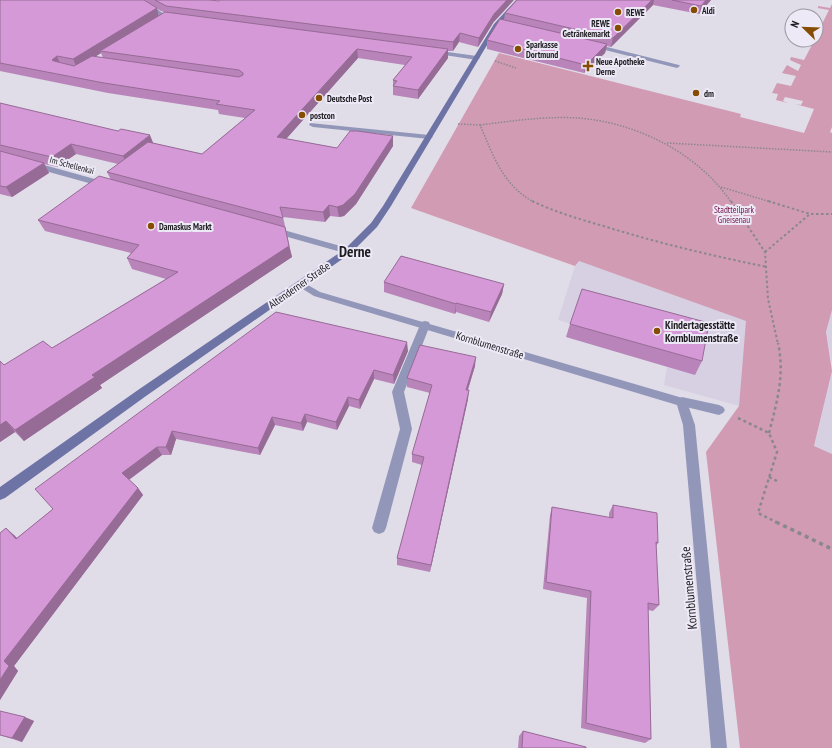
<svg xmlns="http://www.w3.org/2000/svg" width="832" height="748" viewBox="0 0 832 748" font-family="'PT Sans Narrow',sans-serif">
	<rect width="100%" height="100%" fill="#e0dce8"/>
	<!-- built -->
	<g fill="#d7d0e3">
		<polygon points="579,261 747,321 739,406 664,385 667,367 566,337 571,324 558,320 575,266"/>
		<polygon points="832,310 832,364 826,332"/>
		<polygon points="832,371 832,454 814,447"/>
	</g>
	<!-- green -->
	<polygon fill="#d19bb3" points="832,4 832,127 830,132 832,133 832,310 826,332 832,371 814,446 832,454 832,748 740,748 706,452 739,406 746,321 579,261 575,266 411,208 499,53 741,114 740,117 804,133 814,109 795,104 801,105 803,101 785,97 783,101 788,103 776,100 778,94 772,93 777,83 791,86 796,76 782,73 787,65 798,71 801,65 790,60 791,57 804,60 814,41 808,40 816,40 816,36 821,26 816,25 816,23 822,24 829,10 818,8 818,6 830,8"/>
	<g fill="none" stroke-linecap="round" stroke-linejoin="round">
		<!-- path-far3 -->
		<g stroke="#8a878f" stroke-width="1.5" stroke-dasharray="1.5 1.5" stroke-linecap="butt">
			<polyline points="495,61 516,68"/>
			<path d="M458,124L480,125C493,155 503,186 534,202"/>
			<path d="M480,125C512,121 545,116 577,118C636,122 698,153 731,202"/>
			<polyline points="667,143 832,152"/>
			<polyline points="721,187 771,202"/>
		</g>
		<!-- path-far2 -->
		<g stroke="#8a878f" stroke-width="2" stroke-dasharray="2.5 2.5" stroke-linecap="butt">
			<path d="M532,201C557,213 583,220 610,228C662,244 714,256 767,267"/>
			<polyline points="731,201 765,252 768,299 778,344"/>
			<polyline points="768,201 810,214 832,214"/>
			<polyline points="765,252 810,214"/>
		</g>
		<!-- path-far1 -->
		<g stroke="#8a878f" stroke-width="2.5" stroke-dasharray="3 3" stroke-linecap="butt">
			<polyline points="738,418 769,433 777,452 758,513 778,523"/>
			<path d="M769,433C777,401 785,376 778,343"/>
			<polyline points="769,477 777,481"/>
		</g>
		<!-- path -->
		<polyline stroke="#8a878f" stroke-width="3.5" stroke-dasharray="4 4" stroke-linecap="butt" points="776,522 832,549"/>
		<!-- service -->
		<g fill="#9297b9" fill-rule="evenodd">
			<polygon points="591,43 679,65 680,66 677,68 589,46 588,45"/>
			<polygon points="310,123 429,135 433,137 429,139 313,127 309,125"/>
			<polygon points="425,321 429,322 430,325 404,392 412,429 386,528 384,532 379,534 374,532 372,528 400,429 392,392 420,325 421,322"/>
			<polygon points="682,397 719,405 723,407 725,410 723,413 719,415 678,405 676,402 678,399"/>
		</g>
		<!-- minor -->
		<g fill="#9297b9" fill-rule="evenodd">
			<polygon points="124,0 133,0 151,5 167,16 177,18 174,20 164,18 147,7"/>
			<polygon points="433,50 477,56 480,58 477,60 431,53 431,51"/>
			<polygon points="301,281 320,292 686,399 695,425 727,748 711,748 683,425 677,405 314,296 298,286 296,284 298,282"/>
		</g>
		<!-- tertiary -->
		<g fill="#9297b9" fill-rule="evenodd">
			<polygon points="31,163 37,163 109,183 110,185 106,187 103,187 31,167"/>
			<polygon points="273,227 351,249 353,251 348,254 270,232 269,230"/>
		</g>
		<!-- secondary -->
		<polygon fill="#6d74a5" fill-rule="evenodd" points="516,0 522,0 499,25 391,206 377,227 351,253 146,396 5,498 0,500 0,487 138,390 345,249 371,223 383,206 494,24"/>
	</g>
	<!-- wall -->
	<g fill="#b884b9" fill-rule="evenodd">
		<path d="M0,0H210L493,23L478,47L459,42L453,51H448V58L418,99L393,95V80L405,65L358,58L286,139L337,148L393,136V146L356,204L344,216L339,217L330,216L325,222L283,217L292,257L100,385L102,388L24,441L15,432L0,442L4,365L52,348L166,279L132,269L127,258L131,253L45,231L38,220L111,180L107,172L118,164L76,154L57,167L44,164L49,173L12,197L0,194V103L153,143L202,154L245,118L219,114L218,110L108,93L0,71ZM154,7L161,11L164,12L159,16ZM101,53L103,58L95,57Z"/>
		<polygon points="517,0 711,0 699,14 653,5 611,47 607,46 605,53 584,73 487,49 487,40 504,20 505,13"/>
		<polygon points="384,282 504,284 502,294 489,322 456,312 455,314 384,292"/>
		<polygon points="276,312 408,351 394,384 374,379 360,409 349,406 337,430 307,422 303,431 275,425 260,455 176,439 171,455 162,455 129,480 138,488 143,495 14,666 18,671 0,700 0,533 14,535 17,538 53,509"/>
		<polygon points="570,324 702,361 695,375 566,337"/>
		<polygon points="475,366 468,390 468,399 430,572 397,565 397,558 422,465 412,462 412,454 430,393 407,387 407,378"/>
		<polygon points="613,505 658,543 656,546 659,605 653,611 648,610 651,739 645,743 581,728 587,598 543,589 550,515 552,507 609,518 609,513"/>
		<polygon points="0,711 34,721 22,742 0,735"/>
		<polygon points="523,731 586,748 518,748 519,736"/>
	</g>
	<!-- shaded-wall -->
	<g fill="#966b96">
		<polygon points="507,0 514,0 493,23 478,47 479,38 494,14"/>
		<polygon points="652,0 654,0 653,5 611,47 613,38"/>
		<polygon points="706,0 711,0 699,14 701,6"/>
		<polygon points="157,8 159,17 100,51 101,53 77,68 73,59"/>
		<polygon points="460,33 459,42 453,51 453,42"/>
		<polygon points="607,44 605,53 584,73 586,65"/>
		<polygon points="357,49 358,58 279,147 277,137"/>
		<polygon points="448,49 448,58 418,99 418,90"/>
		<polygon points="57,56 61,66 57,69 52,60"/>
		<polygon points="150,135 154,145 127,166 123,156"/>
		<polygon points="393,136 393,146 356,204 344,216 339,217 337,207"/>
		<polygon points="71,144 76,154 57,167 52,157"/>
		<polygon points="44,163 49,173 12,197 6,187"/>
		<polygon points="329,205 330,216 325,222 323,212"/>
		<polygon points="289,246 292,257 100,385 102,388 24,441 15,430 92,375"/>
		<polygon points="504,284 502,294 489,322 491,312"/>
		<polygon points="456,303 456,312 455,314 456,304"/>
		<polygon points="407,342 408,351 394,384 393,375"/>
		<polygon points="476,357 475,366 465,398 466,390"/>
		<polygon points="374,370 374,379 360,409 359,400"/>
		<polygon points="469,390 468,399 430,572 431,565"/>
		<polygon points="348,397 349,406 337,430 336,422"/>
		<polygon points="305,414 307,422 303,431 301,423"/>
		<polygon points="272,417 275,425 260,455 258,448"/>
		<polygon points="6,421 15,432 0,442 0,425"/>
		<polygon points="172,431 176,439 171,455 166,447"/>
		<polygon points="157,447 162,455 127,481 122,473"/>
		<polygon points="138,488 143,495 14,666 18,671 0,700 0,680 4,661"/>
		<polygon points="6,528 14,535 24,546 16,539"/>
		<polygon points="25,717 34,721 22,742 12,738"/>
	</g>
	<!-- building -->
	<g fill="#d699d7" stroke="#966b96">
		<polygon points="0,0 144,0 157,8 73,59 57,56 52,60 54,61 74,66 92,56 239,77 243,75 243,73 239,70 100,51 165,12 448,49 418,90 393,86 397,81 393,80 412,57 357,49 277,137 337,148 350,131 357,131 393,136 355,194 343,205 337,207 329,205 323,212 280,207 283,218 107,172 148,142 202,154 255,110 216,104 220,101 104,83 0,63"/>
		<polygon points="155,0 210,0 219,1 220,0 507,0 494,14 479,38 460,33 453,42 166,6"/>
		<polygon points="517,0 652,0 613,38 505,13"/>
		<polygon points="672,0 706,0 701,6"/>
		<polygon points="500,19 607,44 586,65 487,40"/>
		<polygon points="0,103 118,131 121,129 150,135 123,156 71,144 52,157 0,145"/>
		<polygon points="0,151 44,163 6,187 0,186"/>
		<polygon points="99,176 285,227 289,246 92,375 95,377 15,430 6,421 0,425 0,361 4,365 43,341 52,348 178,272 127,258 139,245 38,220"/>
		<polygon points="401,256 504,284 491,312 456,303 456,304 384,282"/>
		<polygon points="582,289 709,323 702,361 570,324"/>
		<polygon points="276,312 407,342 393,375 374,370 359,400 348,397 336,422 305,414 301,423 272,417 258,448 172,431 166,447 157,447 122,473 138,488 4,661 9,666 0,680 0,533 6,528 16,539 53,509 35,489"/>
		<polygon points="420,345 476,357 466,390 469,390 431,565 397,558 424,457 412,454 432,385 407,378"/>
		<polygon points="613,505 657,513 658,543 656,542 659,605 648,603 651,739 586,723 591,591 546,582 552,507 613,518"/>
		<polygon points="0,711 25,717 12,738 0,735"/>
		<polygon points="523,731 586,747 586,748 522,748"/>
	</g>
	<!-- markers -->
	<g fill="#864c02" stroke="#eee9f6" stroke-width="1.5">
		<circle cx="694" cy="10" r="4"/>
		<circle cx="618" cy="12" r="4"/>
		<circle cx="618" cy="28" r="4"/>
		<circle cx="518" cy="49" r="4"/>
		<path d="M586 60h4v4h4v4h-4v4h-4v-4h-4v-4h4z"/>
		<circle cx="696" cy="93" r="4"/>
		<circle cx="319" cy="98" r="4"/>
		<circle cx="302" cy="115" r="4"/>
		<circle cx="151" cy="226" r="4"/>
		<circle cx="657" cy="331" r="4"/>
	</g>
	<g text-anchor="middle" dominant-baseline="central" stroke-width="4" stroke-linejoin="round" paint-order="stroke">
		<!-- far-poi labels -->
		<g font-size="9" font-weight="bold" fill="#1c1b1f" stroke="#eee9f6" text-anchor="start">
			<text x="702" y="10">Aldi</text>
			<text x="626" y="12">REWE</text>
			<text x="610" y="23" text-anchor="end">REWE<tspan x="610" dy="10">Getränkemarkt</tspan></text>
			<text x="526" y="44">Sparkasse<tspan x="526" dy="10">Dortmund</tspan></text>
			<text x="596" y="61">Neue Apotheke<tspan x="596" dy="10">Derne</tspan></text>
			<text x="704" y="93">dm</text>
			<text x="327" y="98">Deutsche Post</text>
			<text x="310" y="115">postcon</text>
			<text x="159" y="226">Damaskus Markt</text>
		</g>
		<!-- far-street labels -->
		<g font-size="9" fill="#1c1b1f" stroke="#eee9f6">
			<text transform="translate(72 165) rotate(15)">Im Schellenkai</text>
		</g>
		<!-- far-park labels -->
		<g font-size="9" fill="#72114b" stroke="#eee9f6">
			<text x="734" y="209">Stadtteilpark<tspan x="734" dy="10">Gneisenau</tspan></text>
		</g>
		<!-- street labels -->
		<g font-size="11" fill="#1c1b1f" stroke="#eee9f6">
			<text transform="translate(299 285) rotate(-35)">Altenderner Straße</text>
			<text transform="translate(490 345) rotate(17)">Kornblumenstraße</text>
		</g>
		<!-- poi labels -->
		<g font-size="11" font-weight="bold" fill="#1c1b1f" stroke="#eee9f6" text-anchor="start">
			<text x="665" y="325">Kindertagesstätte<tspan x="665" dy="13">Kornblumenstraße</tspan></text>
		</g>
		<!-- near-street labels -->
		<g font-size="13" fill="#1c1b1f" stroke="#eee9f6">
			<text transform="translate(689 588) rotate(-95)">Kornblumenstraße</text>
		</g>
		<!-- district labels -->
		<g font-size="15" font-weight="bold" fill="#1c1b1f" stroke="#eee9f6">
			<text x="355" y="251">Derne</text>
		</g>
	</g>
	<!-- north arrow -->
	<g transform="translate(804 28) rotate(293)"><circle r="19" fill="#eee9f6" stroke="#9a97a0"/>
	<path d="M0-3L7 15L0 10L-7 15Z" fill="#864c02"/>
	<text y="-6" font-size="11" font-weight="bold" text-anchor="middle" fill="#1c1b1f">N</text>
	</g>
</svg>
